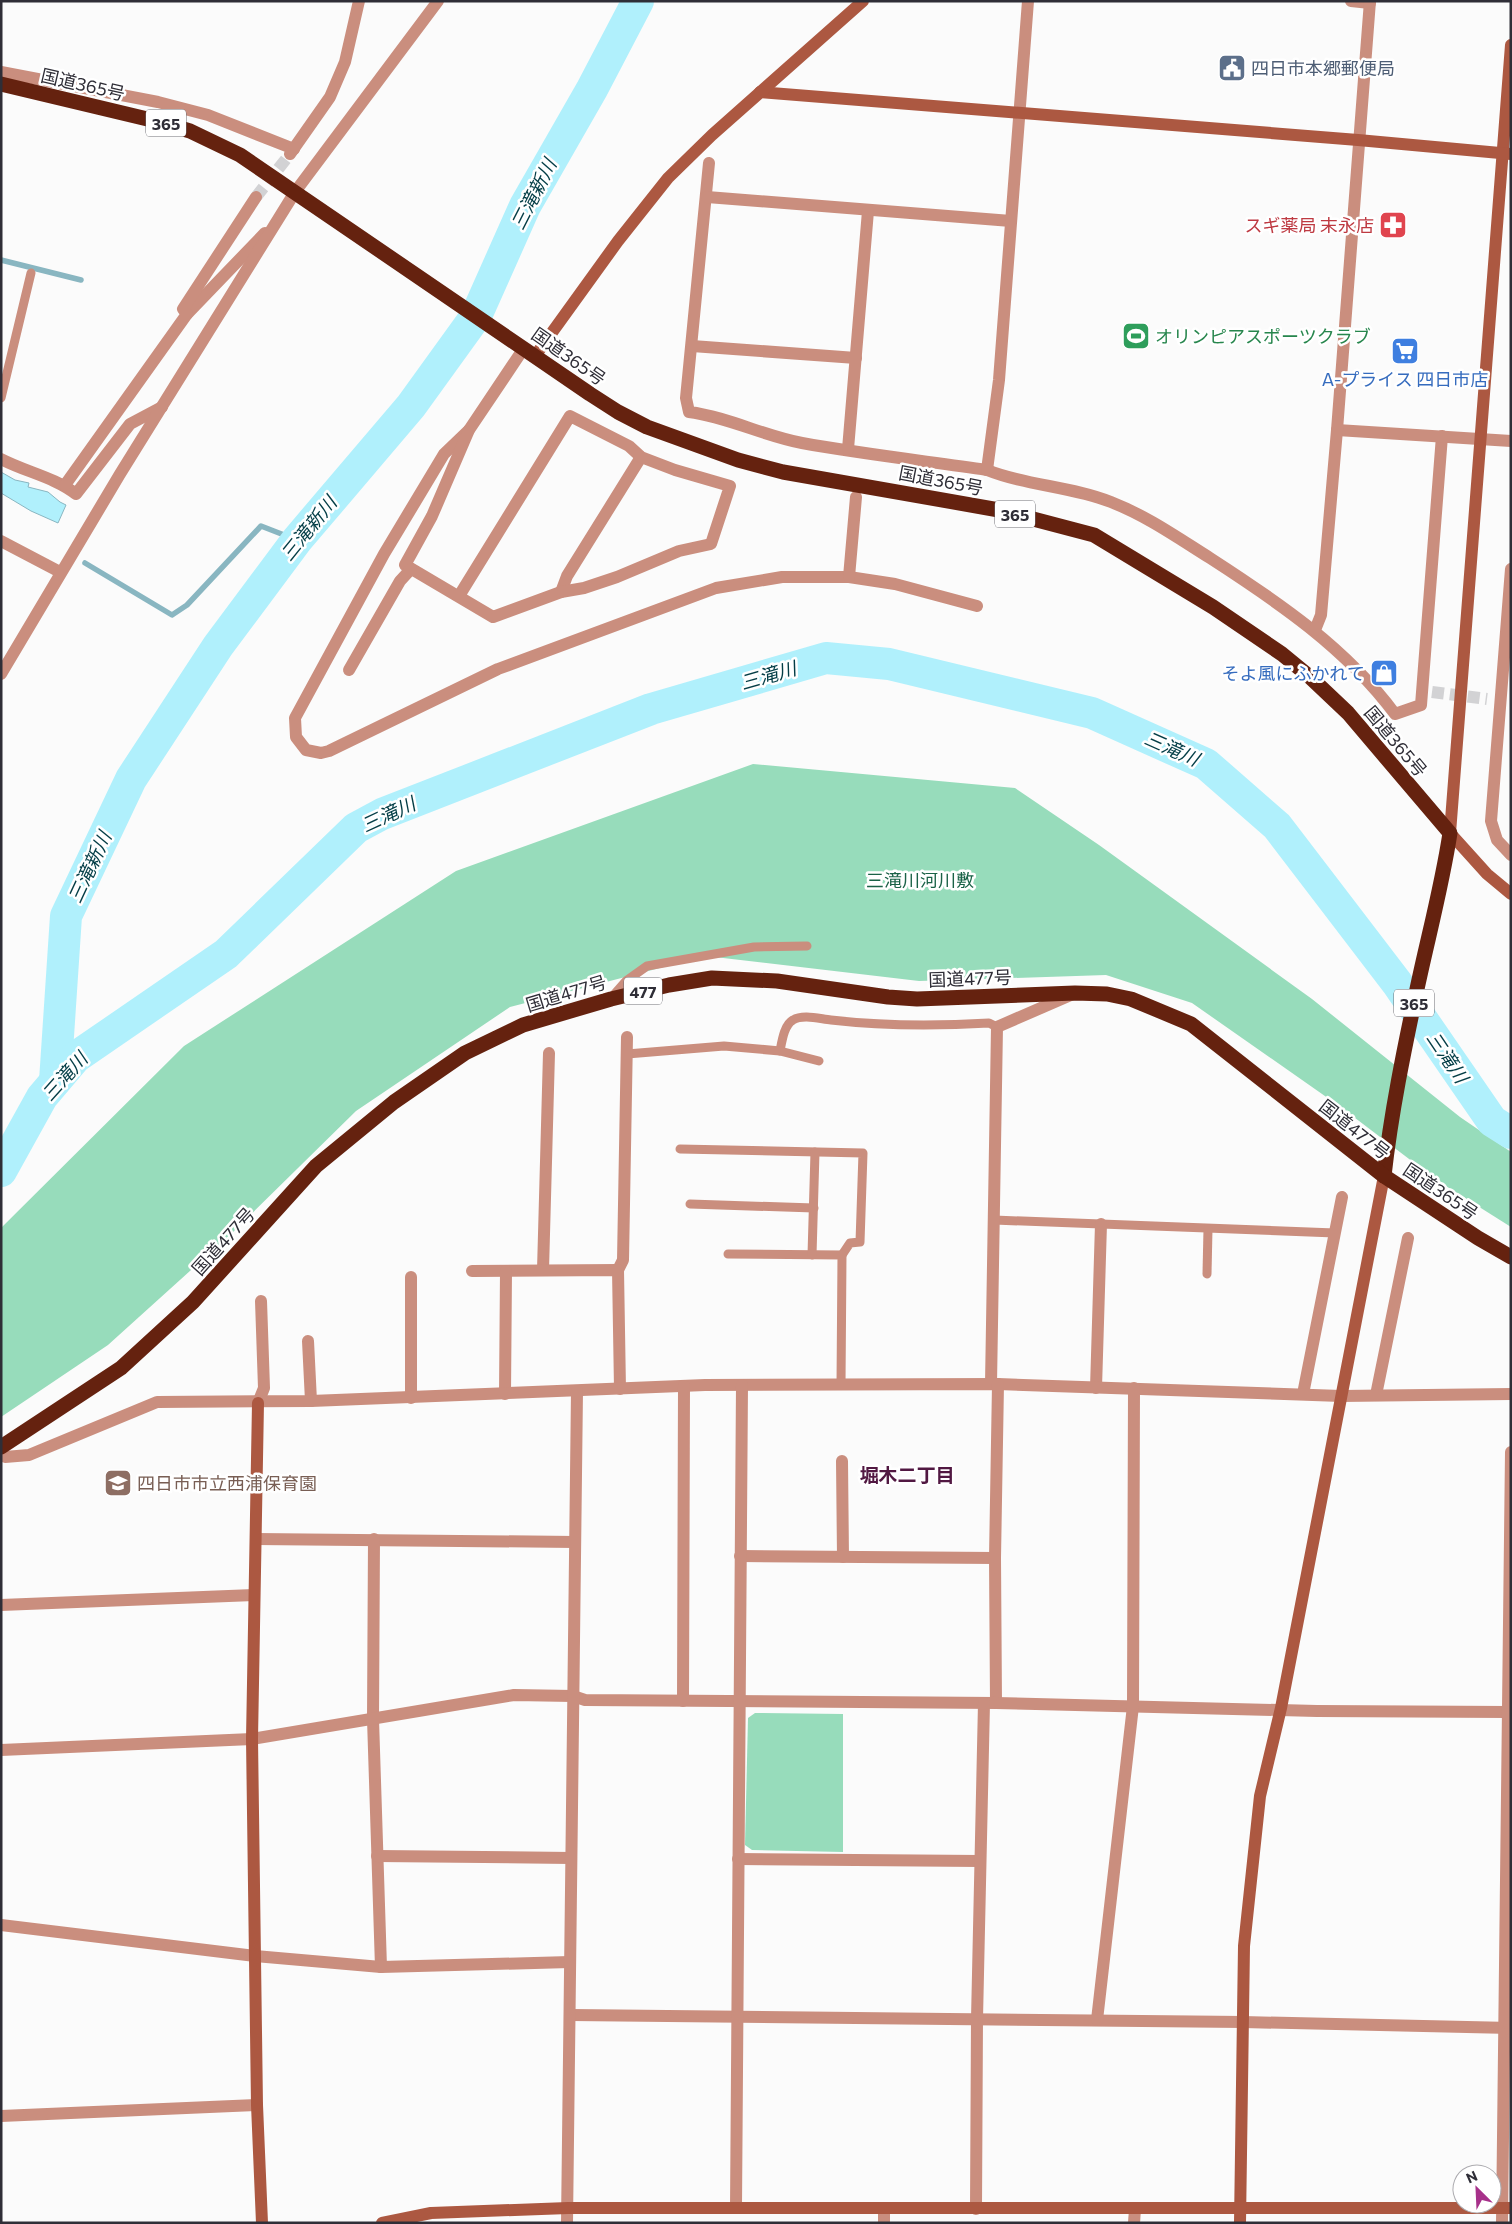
<svg xmlns="http://www.w3.org/2000/svg" width="1512" height="2224" viewBox="0 0 1512 2224" font-family="Commissioner,'Noto Sans JP',sans-serif">
	<rect width="100%" height="100%" fill="#fbfbfb"/>
	<!-- green -->
	<g fill="#97dcbb">
		<polygon points="753,764 1015,788 1099,845 1312,999 1460,1117 1511,1152 1511,1227 1438,1181 1342,1108 1192,1003 1106,975 919,981 706,956 510,1007 356,1111 232,1233 108,1345 1,1417 1,1228 184,1046 456,871"/>
		<polygon points="755,1713 843,1714 843,1852 752,1850 745,1845 748,1718"/>
	</g>
	<!-- water -->
	<polygon fill="#b0f0fc" stroke="#89b6c1" points="1,472 15,480 29,483 28,487 48,492 60,502 66,505 58,523 31,511 1,493"/>
	<g fill="none" stroke-linecap="round" stroke-linejoin="round">
		<!-- stream -->
		<g stroke="#89b6c1" stroke-width="5.5">
			<polyline points="1,260 81,280"/>
			<polyline points="85,563 172,615 187,605 261,526 297,540"/>
		</g>
		<!-- river -->
		<g stroke="#b0f0fc" stroke-width="32">
			<polyline points="55,1081 66,916 131,779 218,646 297,540 411,406 476,316 525,206 592,89 638,1"/>
			<polyline points="1,1171 42,1097 76,1057 226,954 356,828 382,814 651,709 826,658 889,664 1092,713 1206,764 1277,826 1397,983 1492,1121 1511,1133"/>
		</g>
		<!-- street-tunnel -->
		<g stroke="#d2d2d4" stroke-width="12" stroke-dasharray="12 6" stroke-linecap="butt">
			<polyline points="256,197 290,154"/>
			<polyline points="1432,692 1487,699"/>
		</g>
		<!-- lane -->
		<g stroke="#ca8e7e" stroke-width="9">
			<polyline points="1,398 31,273"/>
			<polyline points="611,998 626,981 647,966 754,947 807,946"/>
			<path d="M780,1051C782,1041 784,1025 793,1020C803,1014 820,1019 831,1020C883,1026 937,1026 989,1023L997,1027"/>
			<polyline points="627,1054 724,1046 780,1051 819,1061"/>
			<polyline points="680,1149 863,1153 860,1242 850,1243 842,1255"/>
			<polyline points="690,1204 814,1208"/>
			<polyline points="994,1220 1335,1233"/>
			<polyline points="728,1254 842,1255 841,1385"/>
			<polyline points="812,1255 815,1152"/>
			<polyline points="1207,1274 1208,1229"/>
		</g>
		<!-- street -->
		<g stroke="#ca8e7e" stroke-width="12">
			<polyline points="1351,1 1370,3"/>
			<polyline points="1,72 158,102 208,115 294,149"/>
			<polyline points="290,154 330,97 345,62 359,1"/>
			<path d="M709,163L686,398L689,412C728,417 764,436 802,443C863,454 925,461 987,470C1027,486 1071,486 1111,502C1147,516 1178,538 1210,558C1278,602 1346,648 1395,714L1421,705L1442,436"/>
			<polyline points="707,197 1011,221"/>
			<polyline points="187,314 265,233"/>
			<polyline points="692,346 856,358"/>
			<polyline points="469,430 444,454 384,554 295,718 296,737 306,750 321,753 329,751 498,669 716,588 782,577 849,577 895,584 977,606"/>
			<polyline points="1337,430 1511,441"/>
			<polyline points="848,449 868,211"/>
			<path d="M1,459C26,472 54,477 76,494L130,424L162,407"/>
			<polyline points="987,470 999,380 1028,1"/>
			<polyline points="65,485 187,314 183,309 256,197"/>
			<polyline points="1,541 60,572"/>
			<polyline points="1511,569 1491,821 1497,840 1511,855"/>
			<polyline points="849,577 856,497"/>
			<polyline points="561,592 567,576 641,457"/>
			<polyline points="459,596 570,416 629,446 641,457 675,470 730,486 711,544 679,551 617,577 584,588 561,592 493,617 405,565 432,516 469,430 524,348"/>
			<polyline points="1315,630 1321,615 1337,430 1370,1"/>
			<polyline points="349,670 400,581 411,569"/>
			<polyline points="1,674 120,474 295,192 438,1"/>
			<polyline points="543,1270 549,1053"/>
			<polyline points="618,1270 623,1260 627,1037"/>
			<polyline points="472,1271 618,1270 620,1389"/>
			<polyline points="411,1277 411,1398"/>
			<polyline points="308,1341 311,1401"/>
			<polyline points="991,1384 997,1027 1073,994"/>
			<polyline points="1096,1388 1101,1224"/>
			<polyline points="505,1394 506,1271"/>
			<polyline points="1303,1394 1342,1197"/>
			<polyline points="1376,1395 1408,1238"/>
			<polyline points="258,1403 264,1388 261,1301"/>
			<polyline points="1,1450 5,1457 29,1455 157,1402 311,1401 705,1385 998,1384 1341,1396 1511,1394"/>
			<polyline points="842,1461 843,1557"/>
			<polyline points="256,1539 575,1542"/>
			<polyline points="374,1539 373,1719 381,1967"/>
			<polyline points="740,1556 995,1558"/>
			<polyline points="1,1605 254,1595"/>
			<polyline points="683,1701 684,1386"/>
			<polyline points="996,1703 995,1558 998,1384"/>
			<polyline points="1,1750 252,1739 514,1695 573,1696 585,1700 996,1703 1317,1711 1508,1712"/>
			<polyline points="377,1856 571,1858"/>
			<polyline points="738,1859 980,1861"/>
			<polyline points="1,1925 255,1956 381,1967 570,1962"/>
			<polyline points="571,2015 1243,2022 1511,2028"/>
			<polyline points="1097,2020 1133,1706 1134,1388"/>
			<polyline points="1,2116 257,2105"/>
			<polyline points="736,2208 742,1385"/>
			<polyline points="976,2209 977,2019 984,1703"/>
			<polyline points="567,2223 577,1391"/>
			<polyline points="884,2223 884,2209"/>
			<polyline points="1134,2223 1135,2209"/>
			<polyline points="1502,2223 1511,1452"/>
		</g>
		<!-- secondary -->
		<g stroke="#ac5841" stroke-width="12">
			<polyline points="1511,45 1450,833 1487,874 1511,894"/>
			<polyline points="760,92 1358,140 1511,154"/>
			<polyline points="535,356 618,241 668,178 712,135 863,1"/>
			<polyline points="258,1403 252,1739 257,2105 262,2223"/>
			<polyline points="382,2223 431,2213 568,2208 1511,2208"/>
			<polyline points="1240,2223 1244,1946 1260,1796 1281,1708 1384,1176"/>
		</g>
		<!-- highway -->
		<g stroke="#65220f" stroke-width="15">
			<path d="M1,84L160,122L190,131L240,155L590,394L618,412L647,427L738,460L783,472L999,510L1094,535L1213,607L1282,654L1310,677L1348,713L1450,833C1442,886 1428,937 1417,989C1404,1050 1391,1113 1384,1176"/>
			<polyline points="1,1447 121,1368 193,1302 316,1166 394,1102 465,1053 523,1025 611,999 669,985 712,978 777,981 888,997 917,999 1075,993 1107,994 1131,999 1191,1024 1384,1176 1478,1238 1511,1257"/>
		</g>
	</g>
	<!-- icons -->
	<defs>
		<g id="civic-square" transform="scale(1.4375)"><rect x="-9" y="-9" width="18" height="18" rx="4" fill="#5c6f8a" stroke="#fff"/><path d="M-.6-6.5H3V-4.5H.6V-3L4-1V1h2V6H-6V1h2V-1L-.6-3ZM-1.2 2.5V6h2.4V2.5Z" fill="#fff"/></g>
		<g id="pharmacy-square" transform="scale(1.4375)"><rect x="-9" y="-9" width="18" height="18" rx="4" fill="#e0444e" stroke="#fff"/><path d="M-2-6h4v4h4v4h-4v4h-4v-4h-4v-4h4Z" fill="#fff"/></g>
		<g id="stadium-square" transform="scale(1.4375)"><rect x="-9" y="-9" width="18" height="18" rx="4" fill="#2e9e5b" stroke="#fff"/><path d="M0-5a6.5 5 0 1 0 0 10a6.5 5 0 1 0 0-10ZM-3.5-1.8h7v3.6h-7Z" fill="#fff"/></g>
		<g id="supermarket-square" transform="scale(1.4375)"><rect x="-9" y="-9" width="18" height="18" rx="4" fill="#3f7fe0" stroke="#fff"/><path d="M-6-5.5h2.5l.6 2H6L4.5 2H-2.5L-4.4-4H-6ZM-1.5 3.2a1.3 1.3 0 1 0 .1 0ZM3 3.2a1.3 1.3 0 1 0 .1 0Z" fill="#fff"/></g>
		<g id="shop-square" transform="scale(1.4375)"><rect x="-9" y="-9" width="18" height="18" rx="4" fill="#3f7fe0" stroke="#fff"/><path d="M-5-2.5h2.3a2.7 3.5 0 0 1 5.4 0H5L5.5 6h-11ZM-1.5-2.5h3a1.5 2.3 0 0 0-3 0Z" fill="#fff"/></g>
		<g id="school-square" transform="scale(1.4375)"><rect x="-9" y="-9" width="18" height="18" rx="4" fill="#8d6e63" stroke="#fff"/><path d="M0-5L7-2L0 1L-7-2ZM-4 1L0 2.5L4 1V4Q0 6-4 4Z" fill="#fff"/></g>
	</defs>
	<g fill-rule="evenodd">
		<use href="#civic-square" x="1232" y="68"/>
		<use href="#pharmacy-square" x="1393" y="225"/>
		<use href="#stadium-square" x="1136" y="336"/>
		<use href="#supermarket-square" x="1405" y="351"/>
		<use href="#shop-square" x="1384" y="673"/>
		<use href="#school-square" x="118" y="1483"/>
	</g>
	<g text-anchor="middle" dominant-baseline="central" stroke-width="5" stroke-linejoin="round" paint-order="stroke">
		<!-- shield labels -->
		<g fill="#fff" stroke="#6d6d73" stroke-width="1">
			<rect x="146" y="109.5" width="40" height="27" rx="4"/>
			<rect x="995" y="500.5" width="40" height="27" rx="4"/>
			<rect x="624" y="977.5" width="38" height="27" rx="4"/>
			<rect x="1394" y="989.5" width="40" height="27" rx="4"/>
		</g>
		<g font-size="16" font-weight="bold" fill="#2f2e37">
			<text x="166" y="123">365</text>
			<text x="1015" y="514">365</text>
			<text x="643" y="991">477</text>
			<text x="1414" y="1003">365</text>
		</g>
		<!-- service labels -->
		<g font-size="18" fill="#4e5e75" stroke="#fff" text-anchor="start">
			<text x="1251" y="68">四日市本郷郵便局</text>
		</g>
		<!-- street labels -->
		<g font-size="18" fill="#2f2e37" stroke="#fff">
			<text transform="translate(83 84) rotate(13)">国道365号</text>
			<text transform="translate(569 356) rotate(35)">国道365号</text>
			<text transform="translate(941 480) rotate(11)">国道365号</text>
			<text transform="translate(1396 741) rotate(50)">国道365号</text>
			<text transform="translate(970 978) rotate(-2)">国道477号</text>
			<text transform="translate(566 993) rotate(-17)">国道477号</text>
			<text transform="translate(1355 1129) rotate(38)">国道477号</text>
			<text transform="translate(1441 1191) rotate(34)">国道365号</text>
			<text transform="translate(223 1241) rotate(-48)">国道477号</text>
		</g>
		<!-- health labels -->
		<g font-size="18" fill="#be3a42" stroke="#fff" text-anchor="end">
			<text x="1374" y="225">スギ薬局 末永店</text>
		</g>
		<!-- leisure labels -->
		<g font-size="18" fill="#27864d" stroke="#fff" text-anchor="start">
			<text x="1155" y="336">オリンピアスポーツクラブ</text>
		</g>
		<!-- shop labels -->
		<g font-size="18" fill="#366cbe" stroke="#fff">
			<text x="1405" y="379">A-プライス 四日市店</text>
			<text x="1365" y="673" text-anchor="end">そよ風にふかれて</text>
		</g>
		<!-- park labels -->
		<g font-size="18" fill="#1a6247" stroke="#fff">
			<text x="920" y="880">三滝川河川敷</text>
		</g>
		<!-- education labels -->
		<g font-size="18" fill="#785e54" stroke="#fff" text-anchor="start">
			<text x="137" y="1483">四日市市立西浦保育園</text>
		</g>
		<!-- water labels -->
		<g font-size="19" font-style="italic" fill="#033d46" stroke="#fff">
			<text transform="translate(533 194) rotate(-63)">三滝新川</text>
			<text transform="translate(308 528) rotate(-51)">三滝新川</text>
			<text transform="translate(768 675) rotate(-16)">三滝川</text>
			<text transform="translate(1172 748) rotate(24)">三滝川</text>
			<text transform="translate(388 814) rotate(-25)">三滝川</text>
			<text transform="translate(89 867) rotate(-65)">三滝新川</text>
			<text transform="translate(1448 1057) rotate(56)">三滝川</text>
			<text transform="translate(64 1076) rotate(-48)">三滝川</text>
		</g>
		<!-- neighbourhood labels -->
		<g font-size="19" font-weight="bold" fill="#511842" stroke="#fff">
			<text x="907" y="1474">堀木二丁目</text>
		</g>
	</g>
	<!-- border -->
	<rect width="1512" height="2224" fill="none" stroke="#2f2e37" stroke-width="5"/>
	<!-- north arrow -->
	<g transform="translate(1477 2189) rotate(336)"><circle r="24" fill="#ffffff" stroke="#acabaf"/>
	<path d="M0-4L9 19L0 12L-9 19Z" fill="#a7318a"/>
	<text y="-8" font-size="14" font-weight="bold" text-anchor="middle" fill="#2f2e37">N</text>
	</g>
</svg>
